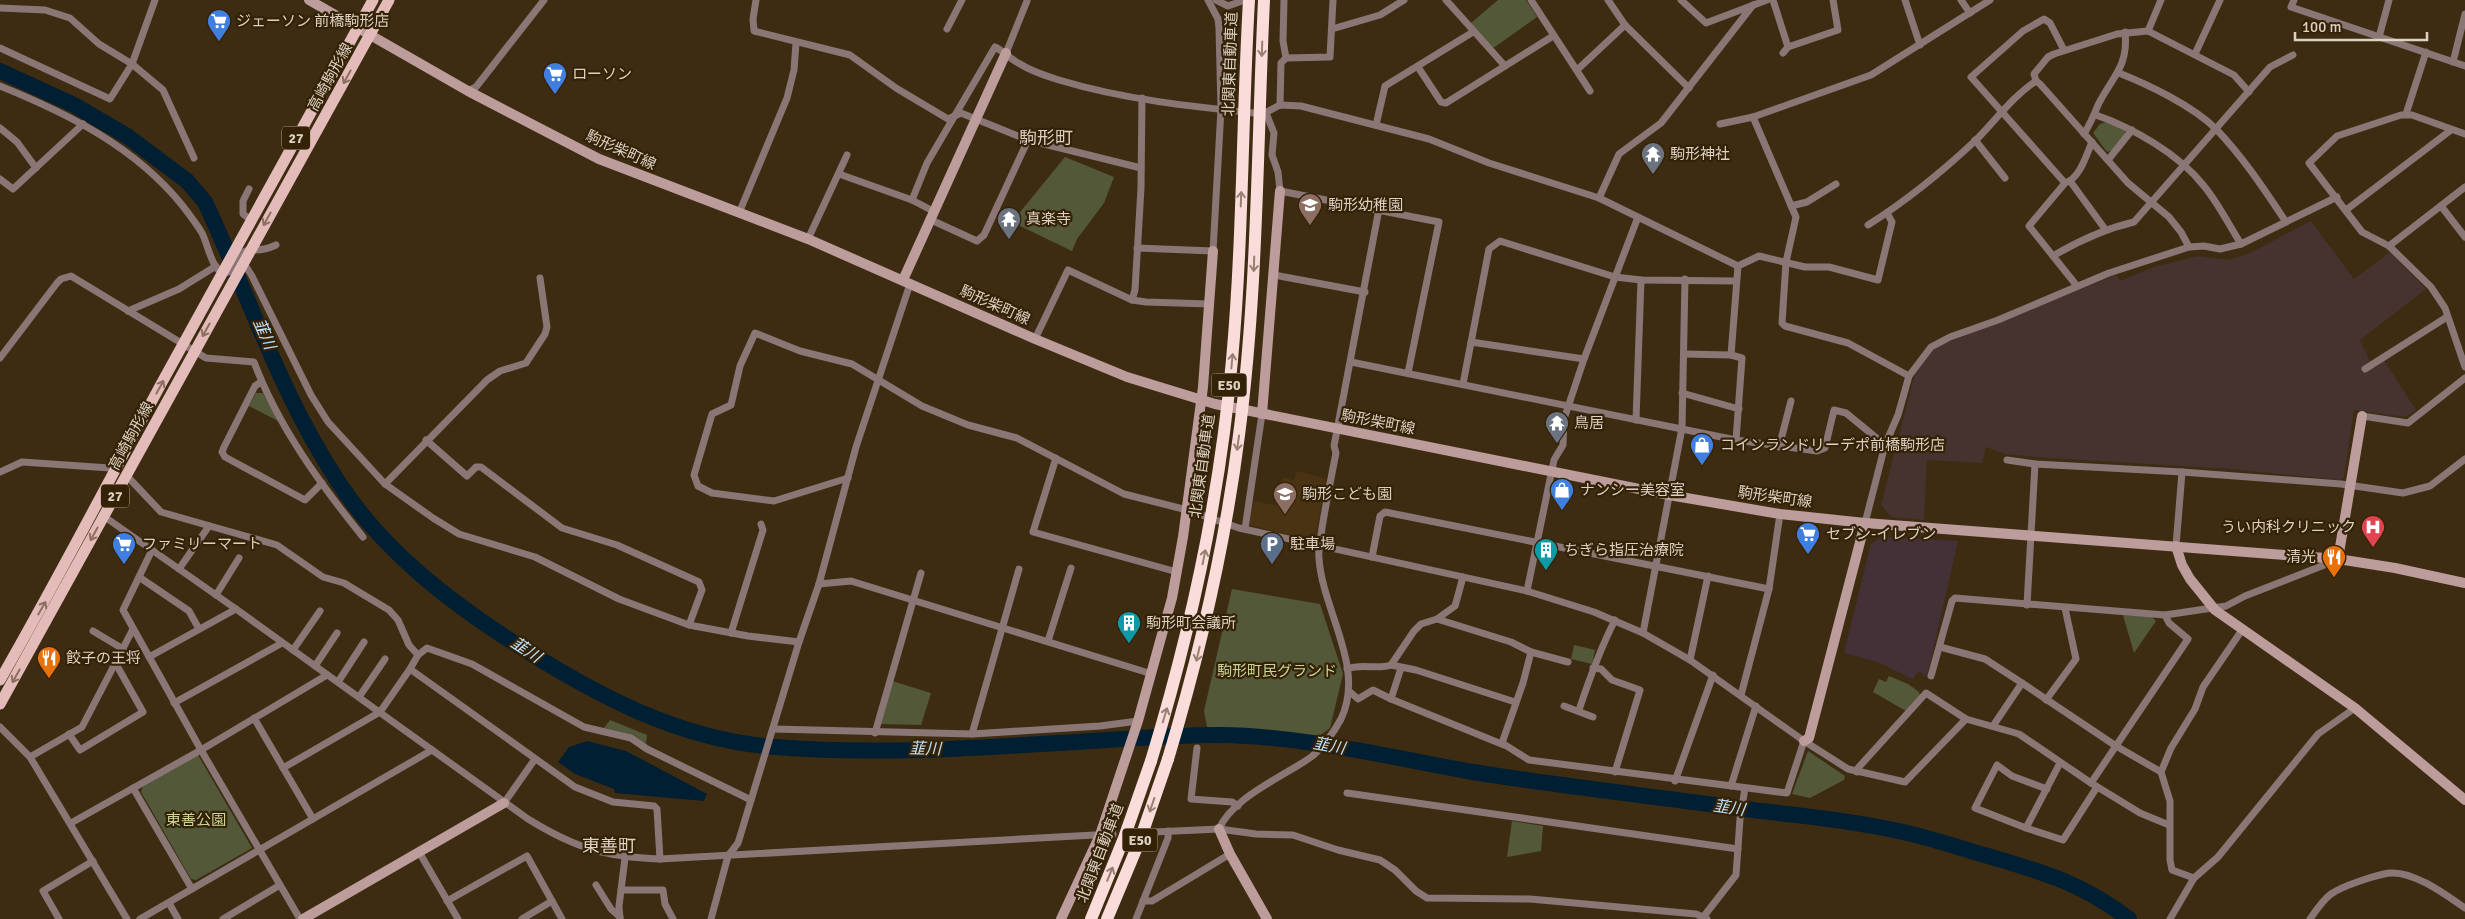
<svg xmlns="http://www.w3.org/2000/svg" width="2465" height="919" viewBox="0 0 2465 919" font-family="Signika,'Noto Sans JP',sans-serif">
	<rect width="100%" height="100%" fill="#3e2c12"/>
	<!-- commercial -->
	<polygon fill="#443138" points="1882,537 1958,541 1927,676 1918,671 1913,679 1878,662 1844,653 1871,544"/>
	<!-- industrial -->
	<polygon fill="#46322f" points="2311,221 2354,279 2390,252 2426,289 2360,340 2373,368 2384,360 2416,410 2405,417 2354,410 2344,477 2340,480 2231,469 2034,457 2005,454 1986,447 1982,463 1927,460 1924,520 1891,517 1881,505 1915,374 1923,360 1936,347 2116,275 2120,281 2154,267 2197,256 2229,260 2250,253"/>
	<!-- built -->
	<polygon fill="#4a3312" points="1297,471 1326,479 1315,541 1249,525 1254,501 1275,505 1283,478 1294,480"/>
	<!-- green -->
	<g fill="#535839">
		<polygon points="1498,0 1526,0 1537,17 1492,49 1471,23"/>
		<polygon points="2107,122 2125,128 2126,134 2113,150 2107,152 2093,133 2100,124"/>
		<polygon points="1065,157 1114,177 1104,203 1077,239 1072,251 1012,222"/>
		<polygon points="256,393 263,393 278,421 249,406"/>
		<polygon points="1232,589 1320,604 1343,674 1330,728 1318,737 1207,727 1204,711"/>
		<polygon points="2123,615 2152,617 2156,621 2134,653"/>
		<polygon points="1574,645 1595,650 1592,664 1571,659"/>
		<polygon points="1889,676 1908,684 1919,692 1920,696 1906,711 1873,692 1879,679 1886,682"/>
		<polygon points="892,681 931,693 921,725 880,724"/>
		<polygon points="610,720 647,735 646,744 633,735 604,728"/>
		<polygon points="1808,751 1845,776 1844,780 1810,798 1792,794"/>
		<polygon points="198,755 252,848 196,880 191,879 141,792 143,786"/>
		<polygon points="1512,821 1543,826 1541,851 1507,857"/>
	</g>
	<!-- water -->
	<polygon fill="#001f32" points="587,741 626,751 707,794 704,801 615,793 614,789 575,774 558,762 569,747"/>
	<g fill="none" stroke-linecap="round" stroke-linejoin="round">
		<!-- river -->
		<path stroke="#001f32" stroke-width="16" d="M0,71L74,105L127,136L187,181L205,202C249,296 281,396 339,483C383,551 451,603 519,646C598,696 680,740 775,747C875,755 976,748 1075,742C1123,739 1171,735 1220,735C1305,736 1389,757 1473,772C1553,785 1634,794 1715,805C1777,814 1841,818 1903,832C1931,838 1960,848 1988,856C2045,873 2080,882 2129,919"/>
		<!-- street -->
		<g stroke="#897675" stroke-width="7">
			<polyline points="756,0 753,19 754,31 850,55 896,88 948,119 961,113 1028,140 1141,168"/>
			<polyline points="1216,0 1228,6 1245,0"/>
			<polyline points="1284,0 1283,41 1286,58"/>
			<polyline points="1446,0 1505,66"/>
			<polyline points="1531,0 1590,91"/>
			<polyline points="1608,0 1625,25 1689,88"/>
			<polyline points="1681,0 1706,23 1767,0"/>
			<polyline points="1773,0 1788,47"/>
			<polyline points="1905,0 1920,45"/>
			<polyline points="1961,0 1970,13"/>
			<polyline points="2294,0 2291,7 2465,66"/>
			<polyline points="0,8 45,10 70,18 99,44 132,64 163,90 194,158"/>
			<polyline points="947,29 962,0"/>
			<polyline points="1332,29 1380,15 1404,0"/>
			<polyline points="2148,31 2161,0"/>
			<polyline points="2379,37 2389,0"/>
			<polyline points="0,48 110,99 132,64 155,0"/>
			<polyline points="2064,50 2050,23 2044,19 2023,31 1971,77 2065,183"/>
			<polyline points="1006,53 1027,1"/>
			<polyline points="1783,53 1788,47 1838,30 1833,0"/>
			<polyline points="2195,54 2220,0"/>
			<polyline points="2453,62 2465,14"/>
			<polyline points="1418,67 1441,102 1446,103 1553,36"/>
			<polyline points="1577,70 1625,25"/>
			<path d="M2119,73C2149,85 2193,106 2216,129C2243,157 2264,189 2286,222"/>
			<polyline points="2036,81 2034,74 2048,57 2054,54 2117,34 2148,31 2234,75 2249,92"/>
			<path d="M0,86C69,114 135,147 182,205C189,214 196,223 202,233C208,245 211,266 222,273L229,272C251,235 246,259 276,245"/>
			<polyline points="468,91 476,87 544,0"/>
			<polyline points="1280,105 1281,63 1286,58 1330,57 1333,0"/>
			<polyline points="1266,113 1274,133 1272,155 1278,172 1280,191 1439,222 1408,373"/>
			<polyline points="2406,114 2426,52"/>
			<path d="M2096,115C2133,128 2179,154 2204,186C2218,203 2229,225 2241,244"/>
			<polyline points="1753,117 1796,217 1786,262 1782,323 1785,326 1848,343 1909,376"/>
			<polyline points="1720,124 1753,117 1871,75 1990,0"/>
			<polyline points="1376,125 1385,86 1473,32"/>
			<polyline points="0,128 17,142 36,168"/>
			<path d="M2084,134C2090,124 2094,115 2098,105C2111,78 2129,67 2125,32"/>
			<polyline points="2465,134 2412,115 2401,115 2337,136 2309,163 2362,232 2389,246 2431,287 2445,308 2465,367"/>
			<polyline points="1975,140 2005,178"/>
			<polyline points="2108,160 2132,130"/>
			<polyline points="839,174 912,200 933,211"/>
			<polyline points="0,179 13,189 83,124"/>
			<polyline points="2070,181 2105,229"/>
			<polyline points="249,189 243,201 243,214 251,220"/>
			<polyline points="1599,198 1619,154 1661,123 1753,5"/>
			<path d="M912,200L927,163L995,47C1005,52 1010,59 1020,64C1031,71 1046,76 1059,80C1125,100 1195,107 1263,114L1280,105L1301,106L1429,139L1489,163L1599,198L1738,266L1759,256L1805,267H1829L1878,280L1892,222L1887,213"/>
			<polyline points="1791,206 1807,202 1836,184"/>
			<polyline points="2441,206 2465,237"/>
			<polyline points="2346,210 2451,130"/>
			<polyline points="739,213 787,98 794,70 796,43"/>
			<polyline points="929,219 977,241 984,235 1028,140"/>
			<path d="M1868,225C1906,201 1943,171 1976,140C1995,121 2013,96 2036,81L2040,84L2128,183L2169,217L2181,232L2189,247"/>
			<polyline points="808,239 847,155"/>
			<polyline points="2389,246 2465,187"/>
			<polyline points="1137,248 1213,251 1221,109 1219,28 1218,19 1208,0"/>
			<path d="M2053,256C2080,240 2104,229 2134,222L2270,67L2293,55"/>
			<polyline points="242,265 247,268 252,276 311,395 328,422 385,484 433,518 459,534 535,557 619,599 689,625 748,636 799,642"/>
			<polyline points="1274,275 1365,292"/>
			<path d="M2077,286L2029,226L2065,183C2080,178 2086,156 2092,142"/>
			<polyline points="1132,300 1135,290 1141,188 1142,98"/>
			<polyline points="128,311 179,289 216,266"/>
			<polyline points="1035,339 1068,270 1132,300 1146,302 1209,304"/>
			<polyline points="1471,342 1584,359"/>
			<polyline points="1731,355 1738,266"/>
			<path d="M0,358L57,283L61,279L71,276L206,358L254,362C278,426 320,484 363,537"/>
			<polyline points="1351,362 1736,440 1742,358 1731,355 1684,354"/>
			<polyline points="2365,369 2447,317"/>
			<polyline points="261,382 255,386 224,447 222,452 225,457 305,500 322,483"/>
			<polyline points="1463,384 1489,249 1500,241 1615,277 1641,280 1735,281"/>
			<polyline points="1682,393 1739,409"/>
			<polyline points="2362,416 2408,423 2465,378"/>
			<polyline points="1636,420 1641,280"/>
			<polyline points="426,440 467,476 476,467 481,467 562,528 617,545 699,582 702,590 689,625"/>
			<polyline points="1736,440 1817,451 1825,448 1834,410 1846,413 1885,445"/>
			<polyline points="1779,447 1791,401"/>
			<polyline points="1056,458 1033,532 1177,572"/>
			<polyline points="2007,460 2035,464 2182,472 2341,484 2403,493 2430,486 2465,459"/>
			<polyline points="0,472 22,462 110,468 115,470"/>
			<polyline points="126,475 161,512 277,545 323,577 344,583 389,610 398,620 409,645 418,655"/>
			<polyline points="848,478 774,501 712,493 698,486 694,475 712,414 731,405 740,366 755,333 800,351 852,364 922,406 968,425 1017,438 1124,494 1187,510 1239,528 1527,591 1594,612 1643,633 1690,660 1804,741 1848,769 1905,782 1966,719"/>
			<polyline points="385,484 487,380 500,371 526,363 545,334 547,327 540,278"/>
			<path d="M102,515L236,609L528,819C575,848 605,857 660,859L1113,834"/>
			<polyline points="1865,523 1885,445 1898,415 1909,376 1931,347 1950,337 1998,320 2109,273 2189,247 2204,246 2220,249 2241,244 2337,197"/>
			<polyline points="1245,529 1262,414"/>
			<polyline points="2176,546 2182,472"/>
			<polyline points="152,550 123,610 201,750 300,919"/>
			<polyline points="1372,557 1380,516 1385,512 1769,589"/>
			<polyline points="179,569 209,526"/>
			<polyline points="139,577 189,611 199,629"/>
			<polyline points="1463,577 1455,606 1437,619 1511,642 1531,652 1568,662"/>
			<polyline points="819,584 851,581 1152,674"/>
			<polyline points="1527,591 1554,460 1563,445 1564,419 1584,359 1638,217"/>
			<polyline points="216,595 239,558"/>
			<polyline points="2027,605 2035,464"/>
			<polyline points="93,631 123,649"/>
			<polyline points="731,633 763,530 761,524"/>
			<polyline points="1643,633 1682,428 1685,279"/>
			<polyline points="1048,641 1071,568"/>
			<polyline points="1940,647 1985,659 2022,683 1993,726"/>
			<polyline points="293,650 320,611"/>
			<polyline points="1531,652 1523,683 1502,743 1529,760 1787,793 1804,741"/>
			<polyline points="149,657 236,609"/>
			<polyline points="1690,660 1708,576"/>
			<polyline points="1391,665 1416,670 1515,702"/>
			<polyline points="315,666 337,633"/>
			<polyline points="1401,668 1391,699 1504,745"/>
			<polyline points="1593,668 1601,669 1612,680 1640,690 1615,772"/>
			<polyline points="410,669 418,655 427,648 472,664 584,727 631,738 647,749 751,800"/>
			<path d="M1347,669C1362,663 1377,670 1391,665L1414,631L1421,624L1437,619"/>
			<polyline points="1931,676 1952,601 1955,598 2165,615 2226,606 2245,596 2337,560"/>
			<polyline points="338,682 364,642"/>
			<polyline points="2022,683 2116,746 2161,772"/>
			<polyline points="1349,691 1358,699 1373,690 1391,699"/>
			<polyline points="1741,695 1769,589 1780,514"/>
			<polyline points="359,697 385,659"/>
			<polyline points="2046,700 2076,659 2065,608"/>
			<polyline points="174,703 282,643"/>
			<polyline points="1564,706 1593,717"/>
			<path d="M1579,710C1589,680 1600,649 1615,620"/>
			<polyline points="254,718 313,819"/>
			<polyline points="0,727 30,757 127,919"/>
			<polyline points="773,729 972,734 1100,726 1138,721"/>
			<polyline points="875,733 921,573"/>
			<polyline points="69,734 80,750 143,712 116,664"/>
			<polyline points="972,734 1019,569"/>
			<polyline points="1197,748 1191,799 1232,802 1238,806"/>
			<polyline points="30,757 82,727 133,629"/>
			<polyline points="283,768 380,712 410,669 575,787 613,802 654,806 657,809 660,859"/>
			<polyline points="1857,772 1858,768 1926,693 1966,719 2019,734 2091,783 2140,813 2169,825"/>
			<polyline points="1675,781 1713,675"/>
			<polyline points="2091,783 2188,639 2169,623 2165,615"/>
			<polyline points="1731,786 1756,706"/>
			<polyline points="133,788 192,889"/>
			<polyline points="2047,789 2012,776 1997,765 1975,808 2026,828 2060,763"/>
			<polyline points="1347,793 1738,849"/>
			<polyline points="504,803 535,759"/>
			<polyline points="71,823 201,750 327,675"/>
			<polyline points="2026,828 2063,840 2097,787"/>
			<path d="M1219,829C1233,797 1283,777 1311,757C1322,749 1334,732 1341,719C1366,667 1322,610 1319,558C1318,548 1321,537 1322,528C1326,503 1331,478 1336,453L1334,446L1379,209"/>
			<polyline points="1154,832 1219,829 1256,834 1293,835 1338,850 1380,860 1395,870 1416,891 1427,898 1530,899 1696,914 1707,919"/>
			<polyline points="419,852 458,919"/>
			<polyline points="2194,878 2172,870 2170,860 2170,801 2161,772 2171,748 2195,709 2203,687 2242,630"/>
			<polyline points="596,885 611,909 620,917"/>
			<polyline points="621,890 663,890 665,904 673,919"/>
			<polyline points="447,901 527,856 562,919"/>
			<polyline points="1143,901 1152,901 1230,854"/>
			<polyline points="169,903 178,919"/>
			<polyline points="1704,916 1736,875 1740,819 1745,788"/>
			<polyline points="59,919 43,891 93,861"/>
			<polyline points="140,919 432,750"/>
			<polyline points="223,919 280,885"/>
			<polyline points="522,919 552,901"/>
			<polyline points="620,919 619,906 625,858"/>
			<polyline points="711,919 728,856 738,843 799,642 819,584 856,447 910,284"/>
			<polyline points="1136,919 1168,838 1168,831"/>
			<polyline points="2170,919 2194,878 2218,857 2318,734 2355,708"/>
			<path d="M2310,919C2327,894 2331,891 2360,881C2369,878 2380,874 2390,873C2414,871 2446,895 2465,908"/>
		</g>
		<!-- secondary -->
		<g stroke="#bc9d9c" stroke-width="10">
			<polyline points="309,0 468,91 599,159 808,239 1035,339 1127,377 1215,404 1669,495 1780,514 1865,523 2338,559 2395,568 2465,583"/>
			<polyline points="903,280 1006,53"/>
			<polyline points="1262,414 1280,191"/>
			<polyline points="2176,546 2182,565 2190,579 2215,610 2355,708 2465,800"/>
			<polyline points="2338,559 2362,416"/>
			<polyline points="1804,741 1809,738 1865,523"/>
			<polyline points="1219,829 1230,854 1267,919"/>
			<polyline points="303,919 504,803"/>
			<polyline points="1061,919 1100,835 1138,721 1172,598 1183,537 1203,387 1213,251"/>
		</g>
		<!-- primary -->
		<g stroke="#e3bcba" stroke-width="11">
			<path d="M0,680C56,583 107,484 160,386C231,257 302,129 373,0"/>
			<polyline points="0,704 389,0"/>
		</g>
		<!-- highway -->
		<g stroke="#fadddb" stroke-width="12">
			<polyline points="1091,919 1124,838 1151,761"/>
			<polyline points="1107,919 1140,840 1168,759"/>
		</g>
		<!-- highway-bridge -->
		<g stroke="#fadddb" stroke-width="12">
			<path d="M1168,759C1200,653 1225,546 1239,435C1258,291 1257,145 1264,0"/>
			<path d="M1151,761C1191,630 1220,497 1232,360C1243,240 1242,120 1249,0"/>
		</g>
	</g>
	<!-- one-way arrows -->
	<defs><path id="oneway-shaft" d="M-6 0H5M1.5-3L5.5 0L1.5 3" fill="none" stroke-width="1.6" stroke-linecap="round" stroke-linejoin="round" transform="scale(1.25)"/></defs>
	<g stroke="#978071">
		<use href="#oneway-shaft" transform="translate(1262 49) rotate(92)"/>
		<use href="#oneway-shaft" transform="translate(1241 199) rotate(-88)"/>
		<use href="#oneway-shaft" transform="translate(1254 264) rotate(92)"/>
		<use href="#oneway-shaft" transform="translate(1232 361) rotate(-85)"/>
		<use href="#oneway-shaft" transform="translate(1238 443) rotate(98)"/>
		<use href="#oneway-shaft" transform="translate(1204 557) rotate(-79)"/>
		<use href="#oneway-shaft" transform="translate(1198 654) rotate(103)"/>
		<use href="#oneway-shaft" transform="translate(1165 715) rotate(-73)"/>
		<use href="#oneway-shaft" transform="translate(1152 805) rotate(109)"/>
		<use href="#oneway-shaft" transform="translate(1110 874) rotate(-68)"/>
	</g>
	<g stroke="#8c6f60">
		<use href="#oneway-shaft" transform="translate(347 77) rotate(119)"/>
		<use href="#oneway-shaft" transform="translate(267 219) rotate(119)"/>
		<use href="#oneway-shaft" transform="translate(206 330) rotate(119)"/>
		<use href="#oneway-shaft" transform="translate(160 387) rotate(-61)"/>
		<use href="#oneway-shaft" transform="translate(94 534) rotate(119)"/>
		<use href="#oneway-shaft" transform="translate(42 608) rotate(-60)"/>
		<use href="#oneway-shaft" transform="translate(16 676) rotate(119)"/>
	</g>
	<!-- icons -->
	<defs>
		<g id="supermarket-pin" transform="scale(1.25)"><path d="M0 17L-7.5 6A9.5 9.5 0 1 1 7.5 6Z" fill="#3f7fe0" stroke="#342207"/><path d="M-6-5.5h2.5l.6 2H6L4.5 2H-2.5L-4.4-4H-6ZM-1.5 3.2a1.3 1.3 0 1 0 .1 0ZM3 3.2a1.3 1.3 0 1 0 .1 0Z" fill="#fff"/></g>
		<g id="temple-pin" transform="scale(1.25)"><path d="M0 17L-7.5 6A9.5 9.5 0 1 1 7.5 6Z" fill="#6b7280" stroke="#342207"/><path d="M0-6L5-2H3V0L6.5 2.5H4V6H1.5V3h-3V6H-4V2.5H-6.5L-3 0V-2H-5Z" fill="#fff"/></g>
		<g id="school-pin" transform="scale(1.25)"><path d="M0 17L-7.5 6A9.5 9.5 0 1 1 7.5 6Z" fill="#8d6e63" stroke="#342207"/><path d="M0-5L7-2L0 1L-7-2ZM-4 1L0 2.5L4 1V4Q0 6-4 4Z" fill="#fff"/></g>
		<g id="shop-pin" transform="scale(1.25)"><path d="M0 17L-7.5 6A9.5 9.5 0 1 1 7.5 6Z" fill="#3f7fe0" stroke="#342207"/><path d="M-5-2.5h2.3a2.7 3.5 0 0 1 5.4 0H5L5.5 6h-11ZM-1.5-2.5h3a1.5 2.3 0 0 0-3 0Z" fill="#fff"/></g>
		<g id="hospital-pin" transform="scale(1.25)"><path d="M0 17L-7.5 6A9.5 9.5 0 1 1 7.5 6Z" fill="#e0444e" stroke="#342207"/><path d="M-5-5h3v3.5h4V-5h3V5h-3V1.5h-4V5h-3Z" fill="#fff"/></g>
		<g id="parking-pin" transform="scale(1.25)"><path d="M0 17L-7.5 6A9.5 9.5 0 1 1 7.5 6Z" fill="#5c6f8a" stroke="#342207"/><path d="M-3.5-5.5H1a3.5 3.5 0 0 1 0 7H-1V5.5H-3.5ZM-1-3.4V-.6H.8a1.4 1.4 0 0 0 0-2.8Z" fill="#fff"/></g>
		<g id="building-pin" transform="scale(1.25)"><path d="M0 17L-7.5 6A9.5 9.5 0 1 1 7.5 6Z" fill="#0f9aa8" stroke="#342207"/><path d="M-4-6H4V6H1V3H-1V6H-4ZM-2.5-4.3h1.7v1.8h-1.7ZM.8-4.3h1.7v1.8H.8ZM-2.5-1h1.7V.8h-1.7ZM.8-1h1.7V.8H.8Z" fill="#fff"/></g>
		<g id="restaurant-pin" transform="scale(1.25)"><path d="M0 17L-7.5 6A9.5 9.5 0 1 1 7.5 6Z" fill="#e8710a" stroke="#342207"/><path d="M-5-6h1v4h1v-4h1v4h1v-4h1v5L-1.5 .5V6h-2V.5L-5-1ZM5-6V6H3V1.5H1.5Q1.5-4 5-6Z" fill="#fff"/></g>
	</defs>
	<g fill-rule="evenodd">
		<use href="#supermarket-pin" x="219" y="21"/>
		<use href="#supermarket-pin" x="555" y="74"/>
		<use href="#temple-pin" x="1653" y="154"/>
		<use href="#school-pin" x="1310" y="205"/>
		<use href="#temple-pin" x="1009" y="219"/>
		<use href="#temple-pin" x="1557" y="423"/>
		<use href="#shop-pin" x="1702" y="445"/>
		<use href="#shop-pin" x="1562" y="490"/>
		<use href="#school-pin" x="1285" y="494"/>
		<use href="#hospital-pin" x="2373" y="527"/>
		<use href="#supermarket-pin" x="1808" y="534"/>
		<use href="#supermarket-pin" x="124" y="544"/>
		<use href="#parking-pin" x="1272" y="544"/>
		<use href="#building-pin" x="1546" y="550"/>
		<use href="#restaurant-pin" x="2334" y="557"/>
		<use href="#building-pin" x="1129" y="623"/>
		<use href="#restaurant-pin" x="49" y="658"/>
	</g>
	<g text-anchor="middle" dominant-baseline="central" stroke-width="4.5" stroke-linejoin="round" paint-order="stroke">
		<!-- shield labels -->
		<g fill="#342207" stroke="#aa9c8b" stroke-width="1">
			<rect x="282" y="126.5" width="28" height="23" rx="4"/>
			<rect x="1211.5" y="373.5" width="35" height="23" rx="4"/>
			<rect x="101" y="484.5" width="28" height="23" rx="4"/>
			<rect x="1122.5" y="828.5" width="35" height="23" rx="4"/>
		</g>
		<g font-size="14" font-weight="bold" fill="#ddd1c3">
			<text x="296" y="138">27</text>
			<text x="1229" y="385">E50</text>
			<text x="115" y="496">27</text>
			<text x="1140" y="840">E50</text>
		</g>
		<!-- poi labels -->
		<g font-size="15" fill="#ddd1c3" stroke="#342207" text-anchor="start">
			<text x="236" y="21">ジェーソン 前橋駒形店</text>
			<text x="572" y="74">ローソン</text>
			<text x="1670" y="154">駒形神社</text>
			<text x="1328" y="205">駒形幼稚園</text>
			<text x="1026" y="219">真楽寺</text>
			<text x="1574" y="423">鳥居</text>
			<text x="1720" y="445">コインランドリーデポ前橋駒形店</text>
			<text x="1580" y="490">ナンシー美容室</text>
			<text x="1302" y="494">駒形こども園</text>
			<text x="2356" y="527" text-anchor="end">うい内科クリニック</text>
			<text x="1826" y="534">セブン-イレブン</text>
			<text x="142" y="544">ファミリーマート</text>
			<text x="1290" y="544">駐車場</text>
			<text x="1564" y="550">ちぎら指圧治療院</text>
			<text x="2316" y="557" text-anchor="end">清光</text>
			<text x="1146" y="623">駒形町会議所</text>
			<text x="66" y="658">餃子の王将</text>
		</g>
		<!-- street labels -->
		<g font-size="15" fill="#ddd1c3" stroke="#342207">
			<text transform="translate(1230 64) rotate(-88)">北関東自動車道</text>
			<text transform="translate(330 77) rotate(-61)">高崎駒形線</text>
			<text transform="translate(621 150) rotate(24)">駒形柴町線</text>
			<text transform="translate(995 305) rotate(24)">駒形柴町線</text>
			<text transform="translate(1378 422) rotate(11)">駒形柴町線</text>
			<text transform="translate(131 436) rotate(-61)">高崎駒形線</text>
			<text transform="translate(1202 466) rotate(-82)">北関東自動車道</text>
			<text transform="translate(1775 497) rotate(8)">駒形柴町線</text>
			<text transform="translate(1100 853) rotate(-69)">北関東自動車道</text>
		</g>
		<!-- park labels -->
		<g font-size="15" fill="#cad596" stroke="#342207">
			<text x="1277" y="671">駒形町民グランド</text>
			<text x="196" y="820">東善公園</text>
		</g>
		<!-- water labels -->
		<g font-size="16" font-style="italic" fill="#bee2fa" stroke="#342207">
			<text transform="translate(264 334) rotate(66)">韮川</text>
			<text transform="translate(526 650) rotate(33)">韮川</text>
			<text transform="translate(1329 746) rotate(10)">韮川</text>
			<text transform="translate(925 749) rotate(1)">韮川</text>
			<text transform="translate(1729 808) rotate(8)">韮川</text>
		</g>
		<!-- quarter labels -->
		<g font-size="18" fill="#ddd1c3" stroke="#342207">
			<text x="1046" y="138">駒形町</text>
			<text x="609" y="846">東善町</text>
		</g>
	</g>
	<!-- scale -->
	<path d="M2295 32v8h132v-8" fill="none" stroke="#ddd1c3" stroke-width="2.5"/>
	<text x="2302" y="32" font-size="15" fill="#ddd1c3" stroke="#342207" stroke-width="4" paint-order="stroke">100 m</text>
</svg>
